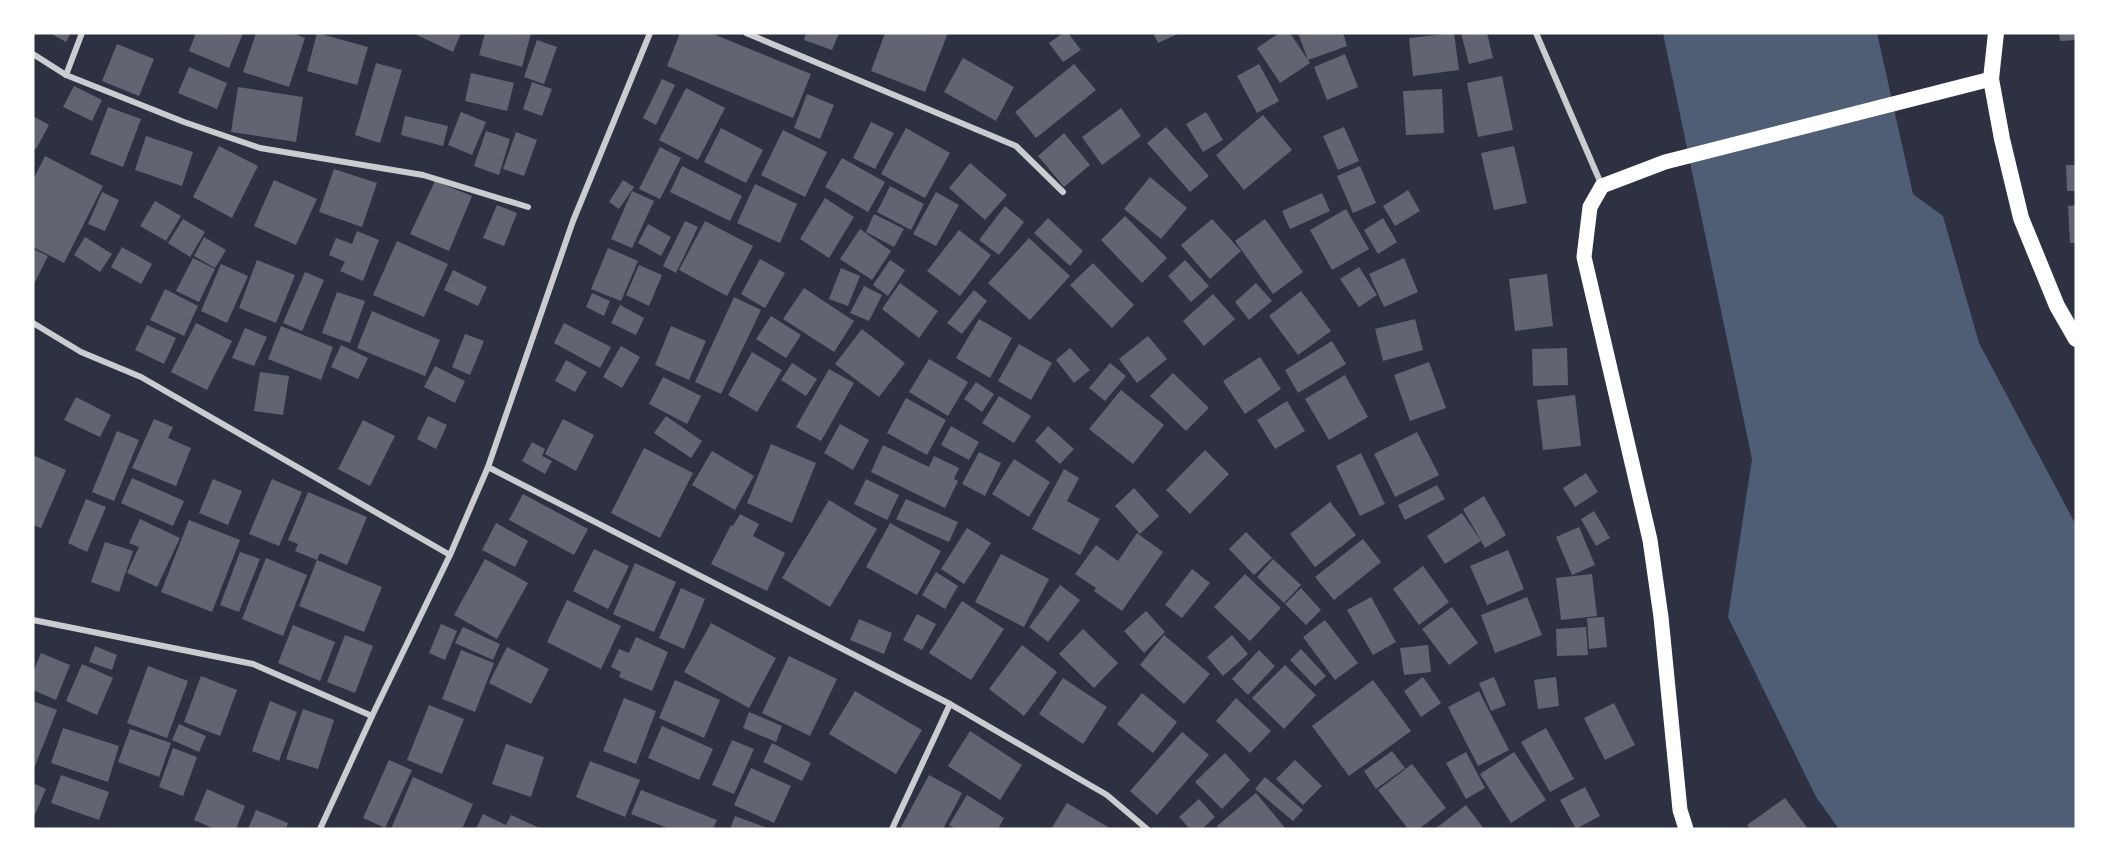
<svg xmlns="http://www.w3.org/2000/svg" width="2109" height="862" viewBox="0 0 2109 862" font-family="Helvetica,sans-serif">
	<rect width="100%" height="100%" fill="#2d3142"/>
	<!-- water -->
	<polygon fill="#4f5d75" points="1663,33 1877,33 1913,194 1943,216 1979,343 2076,525 2076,829 1839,829 1816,797 1728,617 1752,459"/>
	<!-- building -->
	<g fill="#626471">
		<polygon points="50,33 71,33 66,42"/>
		<polygon points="196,33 243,33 229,68 189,51"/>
		<polygon points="256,33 292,33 305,38 289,87 243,72"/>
		<polygon points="317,33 368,47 357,85 307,71"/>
		<polygon points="418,33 461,33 453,52 417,35"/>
		<polygon points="485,33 531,33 522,67 479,55"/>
		<polygon points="680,33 711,33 811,74 793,118 667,66"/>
		<polygon points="806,33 839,33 832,50 804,40"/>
		<polygon points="885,33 948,33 925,92 871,71"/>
		<polygon points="1063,33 1068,33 1081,50 1063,62 1049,43"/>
		<polygon points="1153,33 1180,33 1158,43"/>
		<polygon points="1279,33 1290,33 1310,63 1280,83 1257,48"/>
		<polygon points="1298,33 1343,33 1347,46 1308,60"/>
		<polygon points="1454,33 1459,70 1413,76 1409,38"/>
		<polygon points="1461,33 1487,33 1493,58 1469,64"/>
		<polygon points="2059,33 2076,33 2076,40 2060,41"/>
		<polygon points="537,40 557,47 544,84 524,77"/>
		<polygon points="117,44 154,59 139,96 102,81"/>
		<polygon points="1345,54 1358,87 1327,100 1314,67"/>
		<polygon points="963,58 1014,87 996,121 944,92"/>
		<polygon points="376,63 402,70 380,143 355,135"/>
		<polygon points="1074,64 1096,90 1036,138 1015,112"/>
		<polygon points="1259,64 1279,101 1257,113 1237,76"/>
		<polygon points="189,67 227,83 217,109 178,93"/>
		<polygon points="471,73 514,83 507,111 465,101"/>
		<polygon points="1502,76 1513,130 1478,137 1467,83"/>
		<polygon points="662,79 675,85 656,125 643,118"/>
		<polygon points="532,82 552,89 542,116 523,109"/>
		<polygon points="74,86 102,100 92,121 63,107"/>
		<polygon points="238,87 303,97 296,142 231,132"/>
		<polygon points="686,88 725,108 698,160 659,140"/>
		<polygon points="1442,89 1444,133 1406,135 1403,91"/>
		<polygon points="807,94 834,105 820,139 794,128"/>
		<polygon points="108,107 141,119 123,167 90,154"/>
		<polygon points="1121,108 1141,136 1102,165 1082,137"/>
		<polygon points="461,112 486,122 472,155 448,145"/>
		<polygon points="1206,112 1223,140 1203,152 1186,124"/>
		<polygon points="1263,115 1292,150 1244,190 1216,155"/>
		<polygon points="33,116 49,125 36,149 33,147"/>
		<polygon points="405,116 448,126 443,146 401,135"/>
		<polygon points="871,122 894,133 875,169 853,158"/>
		<polygon points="1166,127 1209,176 1190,192 1147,143"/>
		<polygon points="1344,127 1359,161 1338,170 1323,136"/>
		<polygon points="721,128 763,150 746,183 704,162"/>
		<polygon points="906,128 950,153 925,198 881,174"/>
		<polygon points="783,130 827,152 805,197 761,175"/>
		<polygon points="486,131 510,139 499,175 474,166"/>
		<polygon points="516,132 537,140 524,176 503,169"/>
		<polygon points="1064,133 1090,165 1064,187 1038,156"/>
		<polygon points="146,136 193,152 182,186 135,170"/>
		<polygon points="219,146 258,166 232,218 193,197"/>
		<polygon points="1514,146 1527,203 1494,210 1481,153"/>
		<polygon points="660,147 681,158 660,199 639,189"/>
		<polygon points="45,156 103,186 64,263 33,247 33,180"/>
		<polygon points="842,158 885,182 868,212 825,187"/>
		<polygon points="970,163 1007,195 985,220 949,188"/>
		<polygon points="2066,165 2076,165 2076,191 2067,191"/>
		<polygon points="682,166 742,196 730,221 670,192"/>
		<polygon points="1360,166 1376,203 1353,213 1337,176"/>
		<polygon points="334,169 377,183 362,227 319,212"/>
		<polygon points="1150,177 1187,208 1161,239 1124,209"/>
		<polygon points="274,180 317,199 296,245 254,226"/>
		<polygon points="623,180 634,187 619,209 609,202"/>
		<polygon points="435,181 472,196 449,251 410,234"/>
		<polygon points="755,184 797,204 780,243 737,223"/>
		<polygon points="890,186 924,204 911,230 877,212"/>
		<polygon points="1408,190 1420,211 1395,226 1383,206"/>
		<polygon points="632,191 654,201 632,248 611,239"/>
		<polygon points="102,192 119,200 105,231 88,224"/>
		<polygon points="936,192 959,205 936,246 913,234"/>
		<polygon points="1322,193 1330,211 1290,229 1282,211"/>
		<polygon points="825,198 854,217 829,258 800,239"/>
		<polygon points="155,201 181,216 166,241 140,226"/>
		<polygon points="497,205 517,213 504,246 483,238"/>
		<polygon points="2076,205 2076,243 2070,243 2068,206"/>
		<polygon points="1005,206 1024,222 999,255 979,240"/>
		<polygon points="1346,209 1369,249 1332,270 1310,230"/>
		<polygon points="874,214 904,229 894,247 866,232"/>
		<polygon points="1125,216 1167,258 1142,283 1101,240"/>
		<polygon points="1048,218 1083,251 1070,266 1034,233"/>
		<polygon points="1383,218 1397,242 1378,254 1364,230"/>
		<polygon points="183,219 205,232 190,257 168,243"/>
		<polygon points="1212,219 1241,251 1210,279 1181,245"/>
		<polygon points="1265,219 1303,272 1273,294 1235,241"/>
		<polygon points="685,221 698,227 676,273 663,266"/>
		<polygon points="705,221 753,246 727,296 679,270"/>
		<polygon points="648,224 671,237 661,256 638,243"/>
		<polygon points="860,229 891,251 872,280 840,259"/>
		<polygon points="959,230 991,255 960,296 927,271"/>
		<polygon points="357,231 379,240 363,281 340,271 345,262 329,255 336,238 352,244"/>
		<polygon points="85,237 112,254 100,272 74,255"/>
		<polygon points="204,237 226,250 215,268 194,256"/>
		<polygon points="1029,238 1070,276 1030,320 988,283"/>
		<polygon points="397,241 448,264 424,317 373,295"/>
		<polygon points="122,247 152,264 141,284 111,267"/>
		<polygon points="608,248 638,261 621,301 591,289"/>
		<polygon points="33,249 48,256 33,286"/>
		<polygon points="193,258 215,269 199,302 176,291"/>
		<polygon points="1404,258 1418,292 1384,307 1369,274"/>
		<polygon points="760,259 785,273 765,308 741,294"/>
		<polygon points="257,260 295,275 276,323 239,308"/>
		<polygon points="890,260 905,270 888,296 873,285"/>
		<polygon points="1185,260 1209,286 1191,302 1168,276"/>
		<polygon points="1093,263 1134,305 1112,328 1070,285"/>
		<polygon points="221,264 248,276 227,323 201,311"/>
		<polygon points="639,265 662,275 649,306 626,295"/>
		<polygon points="1359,267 1377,295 1359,307 1340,279"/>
		<polygon points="841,268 860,276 848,306 829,299"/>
		<polygon points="453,270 487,287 478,306 444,290"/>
		<polygon points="305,272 324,280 302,331 283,323"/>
		<polygon points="1547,274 1553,326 1515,331 1509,279"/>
		<polygon points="900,283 938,311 919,338 882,309"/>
		<polygon points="1256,283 1272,301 1249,320 1235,302"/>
		<polygon points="864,286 882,295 869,321 850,313"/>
		<polygon points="804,288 854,321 834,352 783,319"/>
		<polygon points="165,289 198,306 184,336 150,320"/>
		<polygon points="974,290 987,301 962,334 947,323"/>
		<polygon points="1301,291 1331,331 1298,355 1269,316"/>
		<polygon points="337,292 365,301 350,343 322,333"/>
		<polygon points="592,293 610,301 604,316 586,307"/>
		<polygon points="1213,294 1235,319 1204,346 1183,321"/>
		<polygon points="734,297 761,310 721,394 695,382"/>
		<polygon points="620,305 644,318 636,335 611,323"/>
		<polygon points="372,311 440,340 425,376 357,348"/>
		<polygon points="771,316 801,335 786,358 756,339"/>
		<polygon points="979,319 1012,338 990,378 956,358"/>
		<polygon points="1415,319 1423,350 1383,361 1375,329"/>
		<polygon points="196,323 232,341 207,390 171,372"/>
		<polygon points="564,323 611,347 600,368 554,343"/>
		<polygon points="147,325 176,338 164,364 135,350"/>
		<polygon points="281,326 333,347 321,380 268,359"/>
		<polygon points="671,326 706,341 689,380 655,365"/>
		<polygon points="245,328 267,337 254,366 232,358"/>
		<polygon points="862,329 905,363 879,397 835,364"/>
		<polygon points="465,334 484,341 470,375 452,367"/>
		<polygon points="1148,336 1167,359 1137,383 1119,359"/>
		<polygon points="1332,341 1346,364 1298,393 1285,370"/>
		<polygon points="1019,344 1052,363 1031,400 998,381"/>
		<polygon points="341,345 368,358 358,379 331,367"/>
		<polygon points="621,346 640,357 622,388 603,377"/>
		<polygon points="1070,348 1090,370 1074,383 1056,360"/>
		<polygon points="1567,348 1568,385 1533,386 1532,349"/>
		<polygon points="752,352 782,370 757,412 728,395"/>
		<polygon points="1260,357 1281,389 1245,414 1223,381"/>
		<polygon points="929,359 968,382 948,416 909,392"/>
		<polygon points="566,360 587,372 575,392 555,381"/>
		<polygon points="1429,362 1446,408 1410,421 1394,375"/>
		<polygon points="792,363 817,379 806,396 781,380"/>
		<polygon points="1110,363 1126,376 1105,401 1089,388"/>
		<polygon points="435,366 465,381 455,403 424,387"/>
		<polygon points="829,369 854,383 821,441 796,427"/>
		<polygon points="260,372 289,376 283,415 254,411"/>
		<polygon points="1173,373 1209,408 1186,431 1150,396"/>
		<polygon points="1345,375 1368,417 1329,440 1305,399"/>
		<polygon points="663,377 701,396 687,424 649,404"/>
		<polygon points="976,382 994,394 982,412 964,399"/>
		<polygon points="1121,390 1164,425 1133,464 1089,429"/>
		<polygon points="1575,395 1581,446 1543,450 1537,400"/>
		<polygon points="999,396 1031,416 1014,443 982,423"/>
		<polygon points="76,397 111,415 100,437 64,420"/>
		<polygon points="906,398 946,420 927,455 887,433"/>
		<polygon points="1287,401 1305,431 1275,449 1257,420"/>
		<polygon points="428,416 447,425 436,449 417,439"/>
		<polygon points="666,416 702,441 691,458 654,433"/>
		<polygon points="154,419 173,427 168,438 191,448 176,486 132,468"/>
		<polygon points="563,419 594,435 576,471 545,454"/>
		<polygon points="363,420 395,436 370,486 338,469"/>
		<polygon points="840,424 869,440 853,470 824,453"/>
		<polygon points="951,426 979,442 969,460 941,445"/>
		<polygon points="1048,426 1074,449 1060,464 1035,441"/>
		<polygon points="117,431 139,440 114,501 92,492"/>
		<polygon points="1417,432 1439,475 1395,497 1374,454"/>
		<polygon points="532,442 545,449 542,456 552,461 545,474 522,461"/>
		<polygon points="771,444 816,463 792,523 747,503"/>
		<polygon points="883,445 929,467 934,456 959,468 954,479 958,481 945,508 871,472"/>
		<polygon points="644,448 693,473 660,538 611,513"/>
		<polygon points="1205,450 1229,474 1190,514 1166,490"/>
		<polygon points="712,451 754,476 735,510 692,485"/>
		<polygon points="979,452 1001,463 985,496 962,484"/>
		<polygon points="1361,453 1385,504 1360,516 1336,466"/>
		<polygon points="35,456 66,470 41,528 33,525 33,460"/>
		<polygon points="1014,459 1050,482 1029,517 992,494"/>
		<polygon points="1064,469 1079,478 1067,501 1100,519 1080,555 1032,529"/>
		<polygon points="1586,473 1598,492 1575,507 1563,488"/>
		<polygon points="132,478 184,501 173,526 121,503"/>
		<polygon points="213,479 242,491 228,525 199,513"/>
		<polygon points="272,479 302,492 279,546 249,534"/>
		<polygon points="866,479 899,495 887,520 854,504"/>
		<polygon points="1437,485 1445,499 1405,520 1398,505"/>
		<polygon points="1134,488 1159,516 1140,534 1115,506"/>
		<polygon points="308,492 367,517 347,565 320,553 317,560 295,551 298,544 288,540"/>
		<polygon points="523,494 588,529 574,555 509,520"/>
		<polygon points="1484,496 1506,535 1485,548 1463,509"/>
		<polygon points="86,499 106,507 87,552 68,543"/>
		<polygon points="906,499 958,522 949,542 896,519"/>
		<polygon points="829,500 877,529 830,607 782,578"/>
		<polygon points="1330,502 1356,535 1315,567 1290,534"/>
		<polygon points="1594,511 1610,538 1596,546 1581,519"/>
		<polygon points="1462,513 1481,541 1445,564 1427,536"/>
		<polygon points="740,514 759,524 753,536 785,553 767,591 711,564 731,525 733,526"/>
		<polygon points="140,519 180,538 157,587 127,573 139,547 129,543"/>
		<polygon points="189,520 240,540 212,612 161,592"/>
		<polygon points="496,523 528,541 515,567 482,550"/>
		<polygon points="890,523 941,551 917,595 866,567"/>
		<polygon points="1579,527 1595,565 1572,575 1556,537"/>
		<polygon points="967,528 991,543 964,584 941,569"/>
		<polygon points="1246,532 1272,558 1254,575 1229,549"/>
		<polygon points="1137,533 1163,552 1122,611 1094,591 1096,588 1075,574 1096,545 1118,561"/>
		<polygon points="1363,539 1381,562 1334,600 1315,577"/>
		<polygon points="105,542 133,551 119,592 91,582"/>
		<polygon points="594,549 629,566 608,609 573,591"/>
		<polygon points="1508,550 1524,589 1487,605 1470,566"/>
		<polygon points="240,552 260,559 239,612 220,605"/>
		<polygon points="1001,554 1049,579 1024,627 975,602"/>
		<polygon points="266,558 307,575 283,636 242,619"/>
		<polygon points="485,559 528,583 497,639 454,615"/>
		<polygon points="1273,559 1301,585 1284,603 1257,577"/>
		<polygon points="317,560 382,587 364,632 299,606"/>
		<polygon points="635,563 676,582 654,632 613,614"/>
		<polygon points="1423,566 1449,602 1419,625 1393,589"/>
		<polygon points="1192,569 1210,583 1182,618 1165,605"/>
		<polygon points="936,572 958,586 945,609 922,595"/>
		<polygon points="1245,574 1281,608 1250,641 1214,607"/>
		<polygon points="1592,574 1597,616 1561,620 1556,578"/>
		<polygon points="1060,585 1080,600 1048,642 1029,627"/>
		<polygon points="681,588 705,599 684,649 659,638"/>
		<polygon points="1301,588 1321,610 1306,625 1285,604"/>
		<polygon points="1371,597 1396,642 1373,655 1347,610"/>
		<polygon points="1527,597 1542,635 1495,653 1481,615"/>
		<polygon points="567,600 621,626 601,669 547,642"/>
		<polygon points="962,601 1004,629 971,680 929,653"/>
		<polygon points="1452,607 1478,643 1449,665 1422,629"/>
		<polygon points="1146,611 1165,632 1144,653 1124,631"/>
		<polygon points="917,614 936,624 922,650 903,640"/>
		<polygon points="1604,617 1607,647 1589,649 1587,618"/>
		<polygon points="859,619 892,633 884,654 850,640"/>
		<polygon points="1325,620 1358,663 1335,680 1303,637"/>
		<polygon points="711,623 776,658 749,708 684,672"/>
		<polygon points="441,624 457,631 445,660 429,653"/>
		<polygon points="293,625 335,642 320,681 278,663"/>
		<polygon points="463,627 500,644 493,660 455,643"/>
		<polygon points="1586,627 1588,655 1557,656 1556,629"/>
		<polygon points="1083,629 1118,663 1094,688 1059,654"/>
		<polygon points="345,635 373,646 355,693 327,682"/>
		<polygon points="1164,635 1210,674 1184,704 1140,665"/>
		<polygon points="1232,635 1248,654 1223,676 1207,657"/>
		<polygon points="636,637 668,652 652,691 619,677 621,672 611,667 619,649 629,653"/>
		<polygon points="1022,645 1057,672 1024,716 989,689"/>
		<polygon points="1428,645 1431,672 1404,675 1400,648"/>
		<polygon points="95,646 117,655 112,670 89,662"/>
		<polygon points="507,647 549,669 531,704 489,683"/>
		<polygon points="1301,649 1326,676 1315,686 1290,660"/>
		<polygon points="461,650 494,663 475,712 442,699"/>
		<polygon points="1259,650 1275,666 1248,695 1232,679"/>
		<polygon points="41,653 70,665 56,700 33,690 33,673"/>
		<polygon points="789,656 837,679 810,736 762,713"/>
		<polygon points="82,664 113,678 97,715 66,701"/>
		<polygon points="1285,665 1316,695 1284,729 1252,698"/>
		<polygon points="148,666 188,681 167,738 127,723"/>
		<polygon points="201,676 237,690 220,736 184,722"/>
		<polygon points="1423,677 1441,703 1421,717 1404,691"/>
		<polygon points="1494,677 1506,705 1491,711 1479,683"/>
		<polygon points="1556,677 1559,706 1538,709 1534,680"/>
		<polygon points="1063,678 1107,707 1083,744 1039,714"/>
		<polygon points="675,680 720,700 704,738 659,718"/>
		<polygon points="1373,680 1411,731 1349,776 1312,726"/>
		<polygon points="855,691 922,730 896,774 829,734"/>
		<polygon points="1479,691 1509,750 1478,766 1448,707"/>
		<polygon points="1142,693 1177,722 1153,753 1117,724"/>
		<polygon points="624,698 656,711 636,764 603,751"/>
		<polygon points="1236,698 1271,731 1250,753 1216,721"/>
		<polygon points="33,701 57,710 33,771"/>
		<polygon points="270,701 297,712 279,761 252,751"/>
		<polygon points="1614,703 1635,745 1605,760 1584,718"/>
		<polygon points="429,705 464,719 442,774 407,760"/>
		<polygon points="303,709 334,720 318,769 286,759"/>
		<polygon points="749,712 782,726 776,742 743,728"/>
		<polygon points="179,724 206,736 199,752 172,740"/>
		<polygon points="662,726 713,749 699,780 648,758"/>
		<polygon points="63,728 119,746 108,782 51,763"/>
		<polygon points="1546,728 1574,779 1550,792 1521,742"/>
		<polygon points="130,729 171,743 159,777 118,762"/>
		<polygon points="970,731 1022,765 1000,800 948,766"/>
		<polygon points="1182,732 1209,755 1157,815 1130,791"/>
		<polygon points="732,740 754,749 734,794 712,785"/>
		<polygon points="772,743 811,763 802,781 763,762"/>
		<polygon points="506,744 544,757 531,797 492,784"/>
		<polygon points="173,748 197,757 183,796 159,787"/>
		<polygon points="1392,751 1405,768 1376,789 1364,771"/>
		<polygon points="1466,752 1485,788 1466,799 1446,763"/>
		<polygon points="1514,752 1546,800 1511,823 1480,774"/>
		<polygon points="1225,753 1250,780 1222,809 1195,782"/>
		<polygon points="389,760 412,770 385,828 363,818"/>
		<polygon points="1295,760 1322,786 1303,805 1276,779"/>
		<polygon points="590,761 640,780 625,817 576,797"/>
		<polygon points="1412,764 1446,808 1419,829 1408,829 1378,790"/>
		<polygon points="751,768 791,786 774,823 734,805"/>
		<polygon points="61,775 109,792 99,820 51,803"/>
		<polygon points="929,775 962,793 943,829 900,829"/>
		<polygon points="413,777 473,804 462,829 391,829"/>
		<polygon points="1265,777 1303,810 1293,821 1255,789"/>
		<polygon points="33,783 46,789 33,819"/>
		<polygon points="1585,787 1600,816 1576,829 1560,800"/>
		<polygon points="207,789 245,806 236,829 215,829 194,820"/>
		<polygon points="641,790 717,820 713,829 670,829 631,814"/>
		<polygon points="1256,793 1286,829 1219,829 1217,826"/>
		<polygon points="967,795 1004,818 998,829 956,829 949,825"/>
		<polygon points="1785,798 1808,829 1750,829 1747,825"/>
		<polygon points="1199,799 1215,817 1202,829 1190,829 1179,817"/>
		<polygon points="1067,803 1108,827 1107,829 1051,829"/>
		<polygon points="1466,805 1484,829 1435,829"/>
		<polygon points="256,810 288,823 286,829 248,829"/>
		<polygon points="483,814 506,825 511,815 542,829 476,829"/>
		<polygon points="735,816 770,829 730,829"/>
	</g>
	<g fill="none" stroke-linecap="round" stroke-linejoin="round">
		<!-- minor -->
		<g stroke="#caccd0" stroke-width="6">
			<polyline points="746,33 1016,146 1063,192"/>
			<polyline points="1536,33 1602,186"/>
			<polyline points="33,54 66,75 184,122 260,148 423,175 528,207"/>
			<polyline points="66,75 82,33"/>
			<polyline points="33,323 81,352 141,377 450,555"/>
			<polyline points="488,467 950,704 1107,795 1147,829"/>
			<polyline points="33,620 253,664 372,716"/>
			<polyline points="320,829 372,716 450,555 488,467 573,221 650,33"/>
			<polyline points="892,829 950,704"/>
		</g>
		<!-- primary -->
		<polyline stroke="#fff" stroke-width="15" points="1686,829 1680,810 1661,617 1650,540 1584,257 1590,207 1602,186 1665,162 1991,79"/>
		<!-- trunk -->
		<polyline stroke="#fff" stroke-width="16" points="1996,33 1991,79 2002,139 2021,218 2057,306 2076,339"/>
	</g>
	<!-- border -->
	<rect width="2109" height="862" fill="none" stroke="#ffffff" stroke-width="69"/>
</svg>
